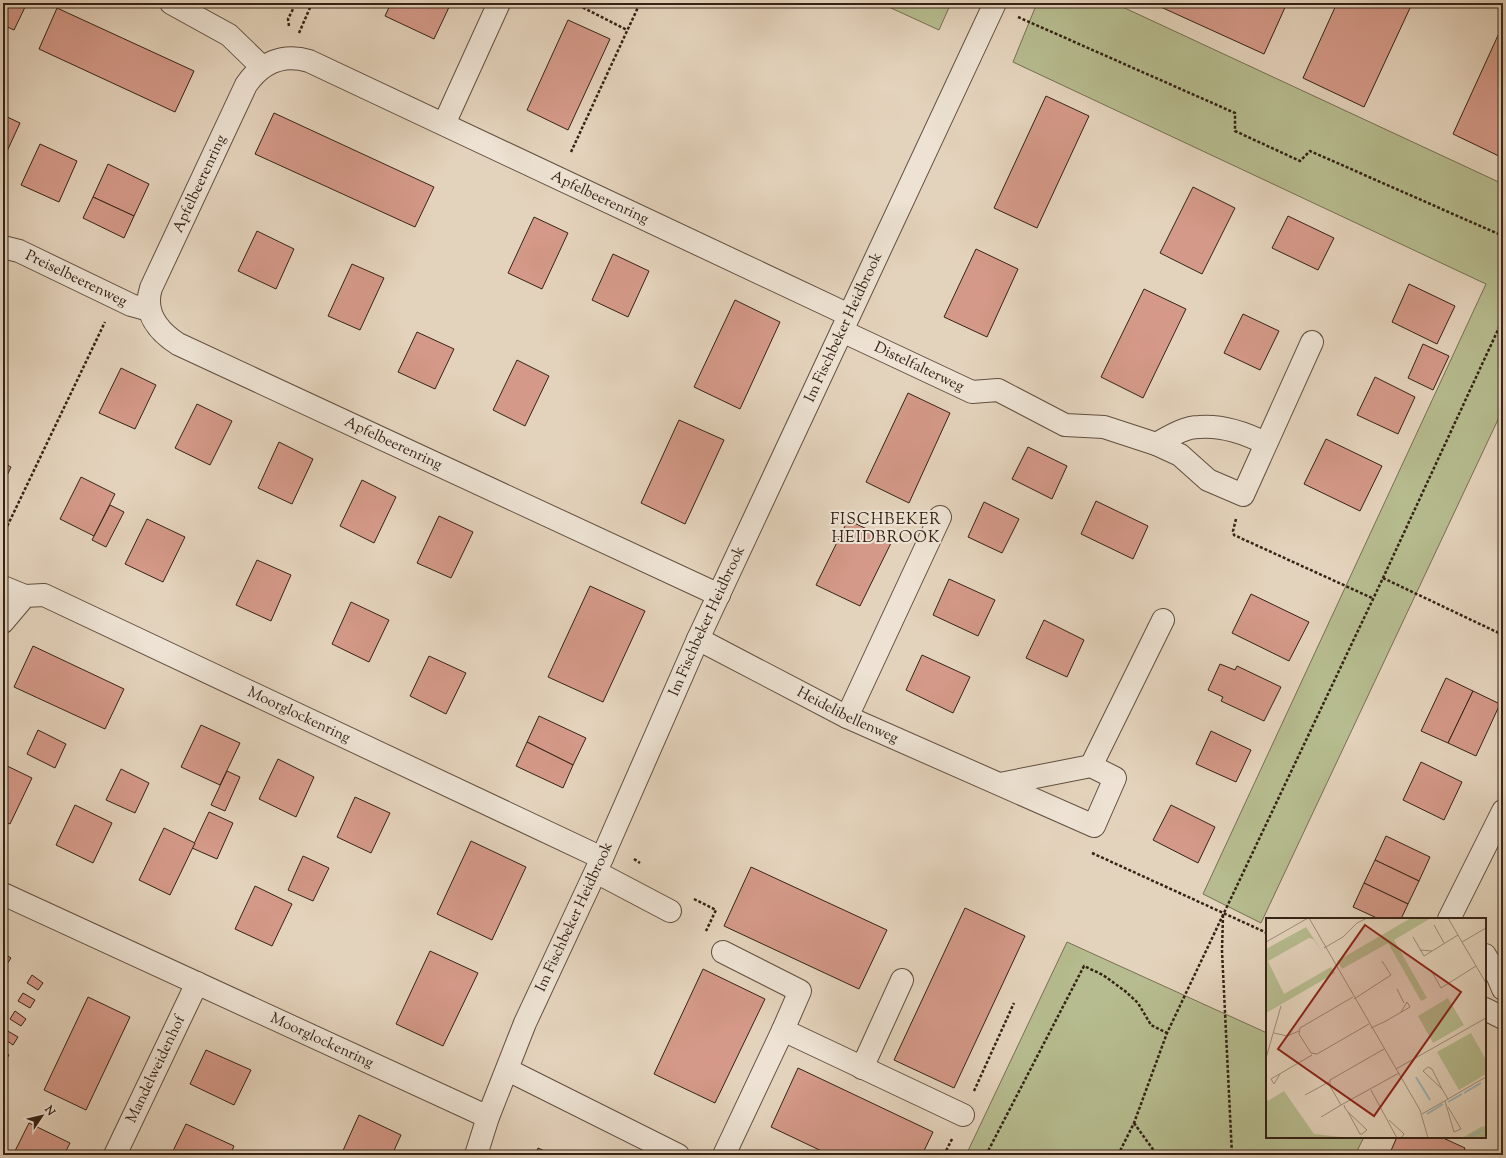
<svg xmlns="http://www.w3.org/2000/svg" width="1506" height="1158" viewBox="0 0 1506 1158" font-family="'Sorts Mill Goudy',serif">
	<rect width="100%" height="100%" fill="#e4d3bc"/>
	<filter id="stains"><feTurbulence type="fractalNoise" baseFrequency=".005" numOctaves="4"/><feColorMatrix values="0 0 0 0 .2 0 0 0 0 .09 0 0 0 0 .02 0 0 0 .5 -.17"/></filter>
	<radialGradient id="worn" r=".72"><stop offset=".6" stop-color="#630" stop-opacity="0"/><stop offset="1" stop-color="#630" stop-opacity=".3"/></radialGradient>
	<!-- green -->
	<g fill="#b6bc8f" stroke="#767052">
		<polygon points="880,3 951,3 939,30"/>
		<polygon points="1037,3 1114,3 1503,184 1503,409 1261,923 1203,894 1486,284 1013,62"/>
		<polygon points="1067,942 1267,1033 1267,1137 1364,1137 1355,1155 966,1155"/>
	</g>
	<!-- building -->
	<g fill="#d49988" stroke="#352316">
		<polygon points="3,3 27,3 14,30 3,25"/>
		<polygon points="391,3 451,3 434,39 385,16"/>
		<polygon points="1152,3 1287,3 1264,54"/>
		<polygon points="1337,3 1399,3 1410,8 1364,107 1303,78"/>
		<polygon points="57,8 194,71 175,112 39,49"/>
		<polygon points="568,20 610,39 568,130 527,110"/>
		<polygon points="1500,31 1503,33 1503,158 1453,134"/>
		<polygon points="1046,96 1089,116 1037,228 994,208"/>
		<polygon points="274,113 434,187 415,227 255,154"/>
		<polygon points="3,115 20,123 3,160"/>
		<polygon points="40,144 77,161 59,202 21,185"/>
		<polygon points="108,164 149,184 134,216 93,197"/>
		<polygon points="1193,187 1235,208 1202,274 1160,253"/>
		<polygon points="93,197 134,216 124,238 83,218"/>
		<polygon points="1288,216 1334,238 1318,270 1272,248"/>
		<polygon points="534,217 568,233 542,289 508,273"/>
		<polygon points="257,231 294,249 276,289 238,271"/>
		<polygon points="976,249 1018,269 987,337 944,317"/>
		<polygon points="613,254 649,271 628,317 592,300"/>
		<polygon points="352,264 384,278 360,330 328,316"/>
		<polygon points="1409,284 1455,306 1437,344 1392,322"/>
		<polygon points="1144,289 1186,309 1143,398 1101,377"/>
		<polygon points="735,300 780,322 740,409 694,387"/>
		<polygon points="1243,314 1279,331 1260,370 1224,353"/>
		<polygon points="417,332 454,349 435,389 398,372"/>
		<polygon points="1423,344 1449,356 1433,390 1408,378"/>
		<polygon points="517,360 549,376 525,426 493,410"/>
		<polygon points="121,368 156,385 135,429 99,413"/>
		<polygon points="1375,377 1415,397 1398,434 1357,415"/>
		<polygon points="908,393 950,413 909,503 866,482"/>
		<polygon points="197,404 232,421 210,465 175,448"/>
		<polygon points="679,420 724,440 685,524 641,503"/>
		<polygon points="1326,439 1382,466 1360,511 1304,484"/>
		<polygon points="279,442 313,459 292,504 258,488"/>
		<polygon points="1028,447 1067,466 1052,499 1012,479"/>
		<polygon points="3,463 11,467 3,484"/>
		<polygon points="81,477 115,494 94,536 60,519"/>
		<polygon points="362,480 396,497 374,543 340,526"/>
		<polygon points="1096,501 1148,526 1133,559 1081,534"/>
		<polygon points="984,502 1019,519 1002,553 968,537"/>
		<polygon points="110,505 124,512 106,547 92,540"/>
		<polygon points="439,516 473,532 451,578 417,563"/>
		<polygon points="147,519 185,537 163,582 125,564"/>
		<polygon points="848,520 892,541 860,606 816,585"/>
		<polygon points="257,560 291,575 271,621 236,605"/>
		<polygon points="949,579 995,600 978,636 933,615"/>
		<polygon points="590,586 645,611 603,702 548,677"/>
		<polygon points="1251,594 1309,622 1289,661 1232,633"/>
		<polygon points="351,602 389,620 369,662 332,644"/>
		<polygon points="1044,620 1084,640 1067,677 1026,658"/>
		<polygon points="33,646 124,689 105,729 14,687"/>
		<polygon points="922,655 970,677 953,713 906,690"/>
		<polygon points="429,656 466,673 446,714 410,696"/>
		<polygon points="1220,664 1235,670 1237,666 1281,687 1264,721 1221,701 1223,697 1208,690"/>
		<polygon points="1446,678 1473,691 1448,743 1421,731"/>
		<polygon points="1473,691 1500,704 1476,756 1448,743"/>
		<polygon points="539,716 586,738 573,765 527,742"/>
		<polygon points="201,725 240,743 220,785 181,767"/>
		<polygon points="38,730 66,744 55,768 27,754"/>
		<polygon points="1211,731 1251,750 1236,782 1196,764"/>
		<polygon points="527,742 573,765 563,788 516,766"/>
		<polygon points="278,759 314,777 296,817 259,799"/>
		<polygon points="1421,762 1462,782 1444,820 1403,800"/>
		<polygon points="3,764 32,778 10,824 3,821"/>
		<polygon points="121,769 149,783 135,813 106,800"/>
		<polygon points="227,771 240,777 225,811 211,805"/>
		<polygon points="355,797 390,813 371,853 337,837"/>
		<polygon points="75,805 112,823 93,863 56,845"/>
		<polygon points="1171,805 1215,827 1198,863 1153,840"/>
		<polygon points="209,812 233,823 217,859 192,848"/>
		<polygon points="164,828 195,843 170,895 139,880"/>
		<polygon points="1386,836 1430,857 1419,881 1375,860"/>
		<polygon points="471,841 526,867 492,940 437,914"/>
		<polygon points="303,856 329,868 313,901 288,890"/>
		<polygon points="1375,860 1419,881 1408,904 1364,883"/>
		<polygon points="751,867 887,930 859,989 724,926"/>
		<polygon points="1364,883 1408,904 1401,919 1379,919 1353,907"/>
		<polygon points="255,886 292,904 272,946 235,929"/>
		<polygon points="965,908 1025,936 954,1088 894,1060"/>
		<polygon points="430,951 478,973 443,1046 396,1024"/>
		<polygon points="3,953 11,958 3,970"/>
		<polygon points="703,969 765,999 715,1103 654,1074"/>
		<polygon points="32,975 43,983 38,990 27,983"/>
		<polygon points="23,993 35,1000 30,1008 18,1001"/>
		<polygon points="88,997 130,1017 86,1110 44,1090"/>
		<polygon points="15,1011 26,1019 21,1026 10,1019"/>
		<polygon points="6,1030 18,1037 13,1045 3,1038"/>
		<polygon points="206,1050 251,1070 234,1105 190,1084"/>
		<polygon points="3,1051 9,1055 4,1063 3,1062"/>
		<polygon points="798,1068 933,1132 922,1155 830,1155 771,1127"/>
		<polygon points="359,1115 401,1135 392,1155 341,1155"/>
		<polygon points="29,1123 70,1143 64,1155 13,1155"/>
		<polygon points="186,1124 234,1146 230,1155 171,1155"/>
		<polygon points="1397,1137 1441,1137 1465,1148 1462,1155 1389,1155"/>
		<polygon points="538,1148 551,1154 553,1155 535,1155"/>
	</g>
	<g fill="none" stroke-linecap="round" stroke-linejoin="round">
		<!-- minor casing -->
		<g stroke="#614f40" stroke-width="24">
			<g id="minor">
				<polyline points="171,3 229,35 262,67"/>
				<polyline points="444,124 499,3"/>
				<path id="s1" d="M3,247L19,251L131,305L149,310"/>
				<path id="s2" d="M842,331L972,392L998,390L1065,425L1104,427L1156,444L1180,455L1208,480L1243,495L1312,342"/>
				<path d="M1156,444C1169,437 1184,427 1199,427C1222,425 1245,433 1265,443"/>
				<polyline points="3,587 25,596"/>
				<path id="s3" d="M719,595L178,344C158,331 143,313 151,288L246,85C261,63 283,53 309,61L849,315"/>
				<path id="s4" d="M3,622L25,596L44,595L602,858"/>
				<path id="s5" d="M698,639L847,717L1094,826L1115,778L1091,766L1000,784"/>
				<polyline points="847,717 940,517"/>
				<polyline points="1091,766 1163,620"/>
				<polyline points="596,872 670,911"/>
				<path id="s6" d="M3,894L488,1117"/>
				<polyline points="1449,919 1503,811"/>
				<polyline points="723,952 800,991 783,1030"/>
				<polyline points="1485,955 1498,977 1503,989"/>
				<polyline points="1485,1009 1503,1018"/>
				<polyline points="862,1068 902,980"/>
				<polyline points="508,1070 678,1155"/>
				<path id="s7" d="M115,1155L197,983"/>
				<path id="s8" d="M476,1155L488,1117L525,1023L602,858L698,639L995,3"/>
				<polyline points="724,1155 783,1030 963,1115"/>
			</g>
		</g>
		<!-- path -->
		<g stroke="#352316" stroke-width="2.5" stroke-dasharray="3 2" stroke-linecap="butt">
			<polyline points="574,3 627,30"/>
			<polyline points="1018,17 1235,113 1235,131 1300,161 1310,151 1503,236"/>
			<polyline points="289,26 288,19 296,3"/>
			<polyline points="299,33 312,3"/>
			<polyline points="571,152 640,3"/>
			<polyline points="1236,519 1233,531 1234,535 1372,598"/>
			<polyline points="3,535 105,322"/>
			<polyline points="1383,578 1503,635"/>
			<polyline points="1092,853 1267,933"/>
			<polyline points="634,859 640,863"/>
			<polyline points="694,899 716,910 706,931"/>
			<polyline points="1223,915 1222,951 1232,1155"/>
			<polyline points="974,1091 1014,1003"/>
			<polyline points="1134,1123 1157,1155"/>
			<polyline points="944,1155 952,1139"/>
			<polyline points="986,1155 1084,966 1103,975 1125,991 1138,1003 1151,1025 1167,1033"/>
			<polyline points="1118,1155 1134,1123 1167,1033 1383,578 1503,319"/>
		</g>
		<!-- minor -->
		<use href="#minor" stroke="#ede2d3" stroke-width="22"/>
	</g>
	<g text-anchor="middle" dominant-baseline="central" stroke-width="4" stroke-linejoin="round" paint-order="stroke">
		<!-- street labels -->
		<g font-size="15" fill="#352316" stroke="#ede2d3">
			<text stroke="none"><textPath href="#s3" startOffset="779">Apfelbeerenring</textPath></text>
			<text stroke="none"><textPath href="#s3" startOffset="1282">Apfelbeerenring</textPath></text>
			<text stroke="none"><textPath href="#s1" startOffset="80">Preiselbeerenweg</textPath></text>
			<text stroke="none"><textPath href="#s8" startOffset="906">Im Fischbeker Heidbrook</textPath></text>
			<text stroke="none"><textPath href="#s2" startOffset="85">Distelfalterweg</textPath></text>
			<text transform="translate(393 444) rotate(25)">Apfelbeerenring</text>
			<text stroke="none"><textPath href="#s8" startOffset="582">Im Fischbeker Heidbrook</textPath></text>
			<text stroke="none"><textPath href="#s4" startOffset="335">Moorglockenring</textPath></text>
			<text stroke="none"><textPath href="#s5" startOffset="168">Heidelibellenweg</textPath></text>
			<text stroke="none"><textPath href="#s8" startOffset="258">Im Fischbeker Heidbrook</textPath></text>
			<text stroke="none"><textPath href="#s6" startOffset="351">Moorglockenring</textPath></text>
			<text stroke="none"><textPath href="#s7" startOffset="95">Mandelweidenhof</textPath></text>
		</g>
		<!-- neighbourhood labels -->
		<g font-size="16" letter-spacing="1" fill="#352316" stroke="#ede2d3">
			<text x="886" y="520">FISCHBEKER<tspan x="886" dy="18">HEIDBROOK</tspan></text>
		</g>
	</g>
	<!-- overview -->
	<g transform="translate(1266 918)">
		<rect width="220" height="220" fill="#e4d3bc"/>
		<path d="M145,0H165L128,22L161,80L155,83L122,25L76,51L71,43ZM40,9L56,33L47,21L43,20L2,43L18,76L65,49L69,55L0,95V31ZM182,80L198,107L167,125L152,98ZM205,115L220,142V156L193,172L171,134ZM18,173L48,216L84,220H0V179L2,183ZM220,208V220H196L215,209Z" fill="#b6bc8f"/>
		<path fill="none" stroke="#99b6ba" stroke-width="2" d="M150,159L164,182M198,175L215,165M182,184L196,176M161,196L177,186M203,220L216,212"/>
		<path fill="none" stroke="#9e8d7a" stroke-width="1" d="M43,0L154,192L162,220M182,0L220,65M168,7L178,25M147,19L158,38L192,17M0,24L42,0M196,24L220,10M58,30L77,19L91,5L101,0M154,32L166,33M165,52L175,70L210,48M131,71L138,85M87,79L34,110L33,116L45,135L51,136L103,106M88,81L125,57L116,43M105,110L120,103L144,89L141,84L135,94M8,115L21,118L33,113M118,131L64,162V168L75,187L133,155M0,140L15,88M130,151L220,100M14,156L8,166L5,161L46,137M176,171L166,151L162,149L157,153L176,171L182,181M105,172L131,220M39,177L63,164M179,183L188,214L195,211L182,189M78,187L79,190L82,194L94,216H96L101,212L82,194M156,196L220,159M55,199L75,187M123,202L138,216L135,220"/>
		<path fill="#8f2418" fill-opacity="0.15" stroke="#8f2418" stroke-width="2" d="M99,7L195,74L108,198L12,131Z"/>
		<rect width="220" height="220" fill="none" stroke="#352316" stroke-width="2"/>
	</g>
	<!-- margin -->
	<rect width="1506" height="1158" fill="none" stroke="#e4d3bc" stroke-width="16"/>
	<rect x="4" y="4" width="1498" height="1150" fill="none" stroke="#352316" stroke-width="2"/>
	<rect x="8" y="8" width="1490" height="1142" fill="none" stroke="#352316"/>
	<!-- north arrow -->
	<g transform="translate(42 1116) rotate(55)" stroke="#ede2d3" stroke-width="3" paint-order="stroke">
	<path d="M0-3L7 15L0 10L-7 15Z" fill="#352316"/>
	<text y="-6" font-size="11" font-weight="bold" text-anchor="middle" fill="#352316">N</text>
	</g>
	<rect width="100%" height="100%" filter="url(#stains)"/>
	<rect width="100%" height="100%" fill="url(#worn)"/>
</svg>
